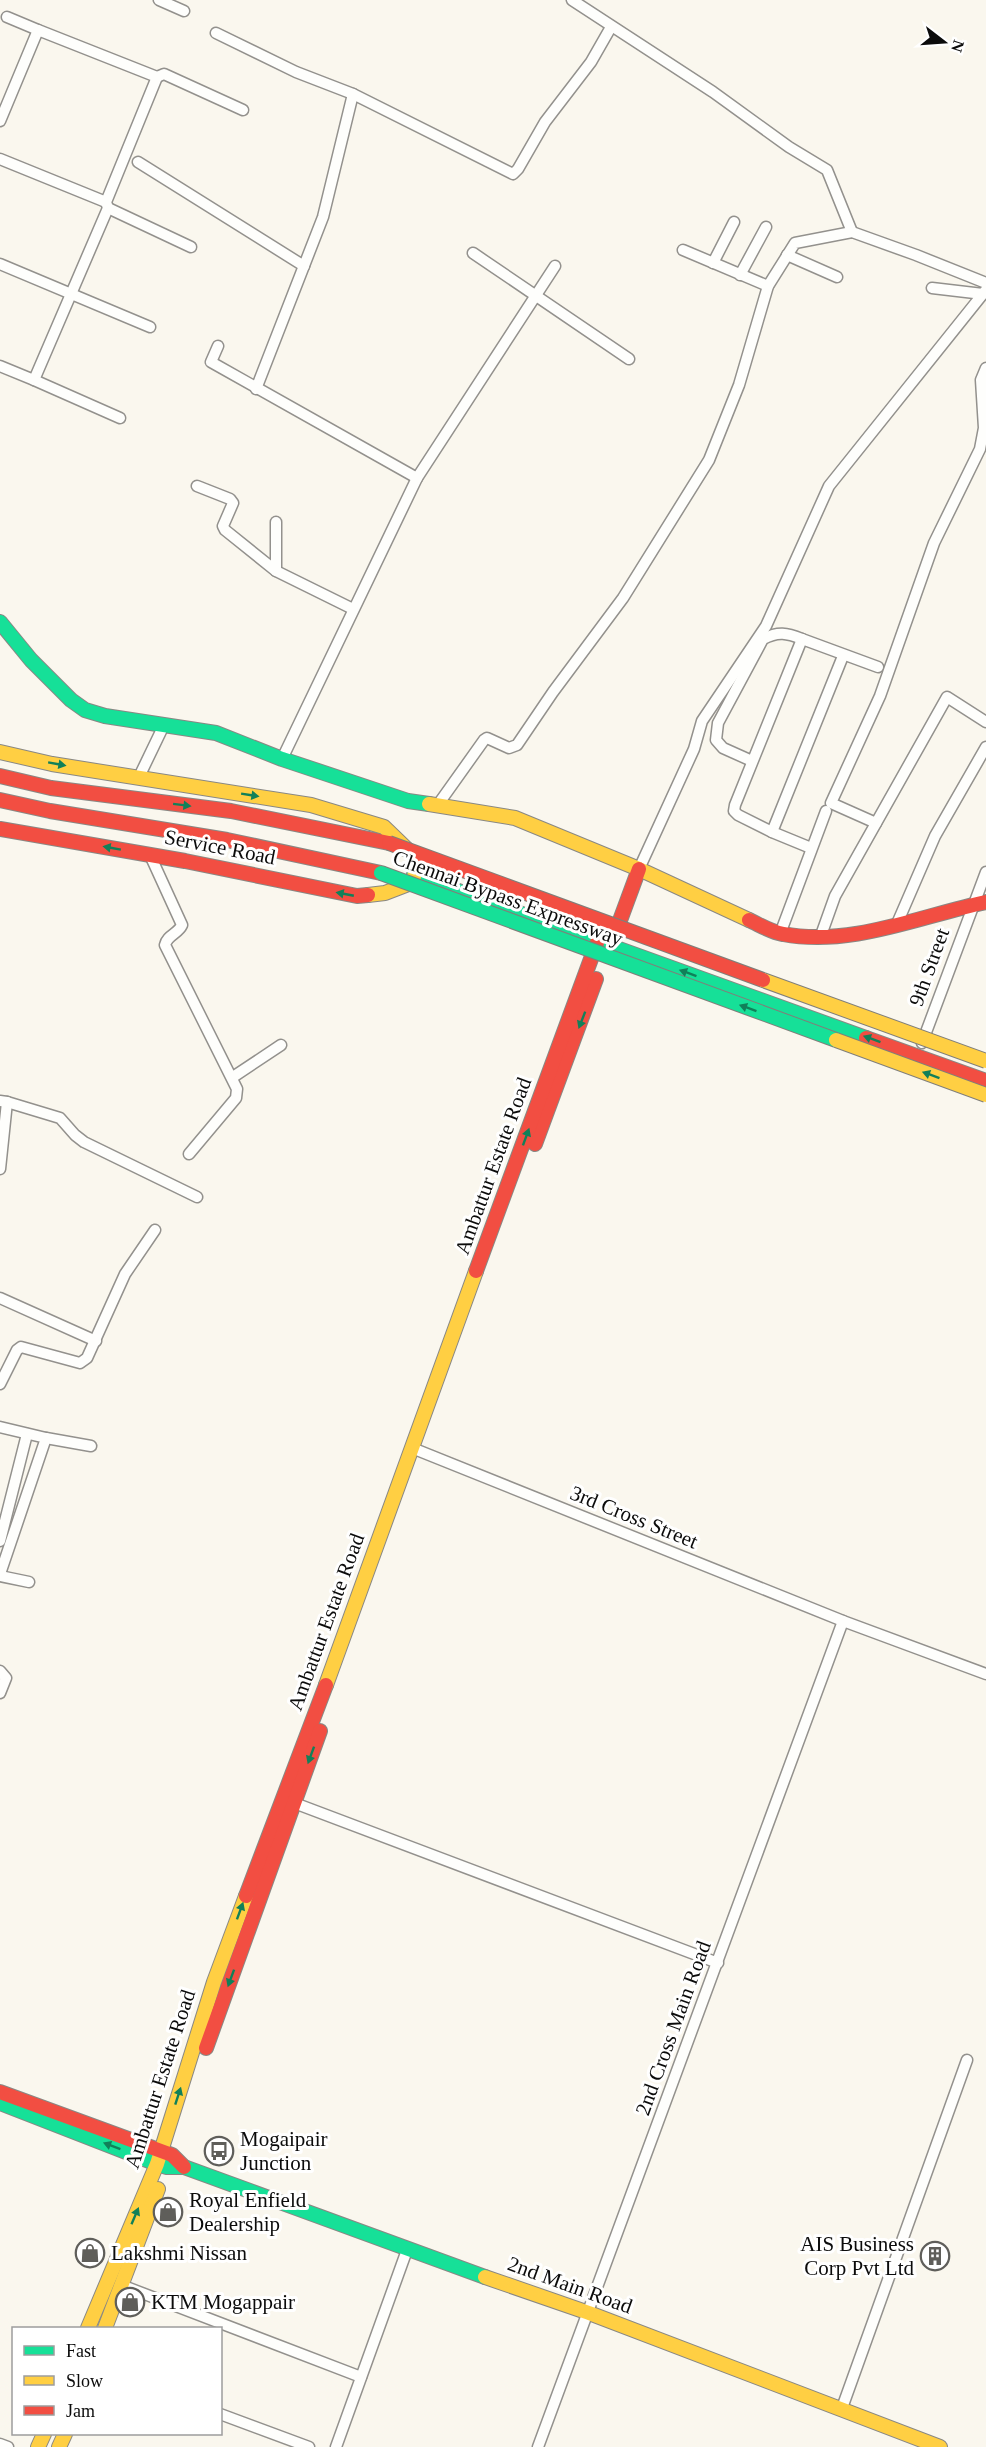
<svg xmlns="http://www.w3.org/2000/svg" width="986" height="2447" viewBox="0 0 986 2447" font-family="Georgia,serif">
	<rect width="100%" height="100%" fill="#faf7ee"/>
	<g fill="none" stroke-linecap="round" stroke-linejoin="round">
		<!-- street casing -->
		<g stroke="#93918d" stroke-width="13">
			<g id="street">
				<polyline points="159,0 184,11"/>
				<polyline points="572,0 713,92 789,147 827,170 852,232"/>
				<polyline points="7,17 38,30"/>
				<polyline points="216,33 296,72 353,94 513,174 518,169 545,122 591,62 611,27"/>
				<polyline points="157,77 164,74 243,110"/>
				<polyline points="0,121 38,30 157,77 106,202 108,208 34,380 0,366"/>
				<polyline points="0,159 106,202"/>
				<polyline points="138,162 304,266"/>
				<polyline points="108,208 191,247"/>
				<polyline points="683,250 768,286"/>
				<polyline points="473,253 629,359"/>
				<polyline points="787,255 837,277"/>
				<polyline points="713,263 734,222"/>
				<polyline points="0,264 150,327"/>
				<polyline points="740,275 766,227"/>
				<polyline points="932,288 983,294"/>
				<polyline points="218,346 211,362 417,478"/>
				<polyline points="34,380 120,418"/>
				<polyline points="256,389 323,217 353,94"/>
				<polyline points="197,486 230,499 233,503 223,526 225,530 276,571 353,609"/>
				<polyline points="276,571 276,522"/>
				<polyline points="282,759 417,478 555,266"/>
				<path d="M752,761L723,748L716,740L718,723L763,639C778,631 787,633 802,639"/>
				<polyline points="139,777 164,725"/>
				<polyline points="437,806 484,740 487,738 509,748 517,745 553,692 623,598 709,460 739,385 768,286 795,243 852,232 916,255 986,283"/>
				<polyline points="876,823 831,803 880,696 934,543 980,449 984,428 981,380 986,368"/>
				<polyline points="772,832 738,815 734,811 735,805 802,639 878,667"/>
				<polyline points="811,848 772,832 843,656"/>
				<path d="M150,855L182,925C178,934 167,935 165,945L237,1089L236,1098L189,1154"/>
				<polyline points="639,869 694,749 702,721 766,626 829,486 986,290"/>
				<polyline points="896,926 935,836 986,747"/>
				<polyline points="780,934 826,811"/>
				<polyline points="820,938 835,896 947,697 986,722"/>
				<polyline points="922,1043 986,872"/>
				<polyline points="233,1077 281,1045"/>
				<polyline points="0,1101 7,1102 0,1169"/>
				<polyline points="7,1102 60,1118 75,1135 84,1142 197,1197"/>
				<polyline points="0,1298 96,1341"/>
				<polyline points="0,1384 17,1350 21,1347 80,1363 87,1358 125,1274 155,1230"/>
				<polyline points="0,1427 46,1438 0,1574"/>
				<polyline points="46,1438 91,1446"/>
				<polyline points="412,1448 843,1621 986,1674"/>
				<polyline points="0,1541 27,1434"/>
				<polyline points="0,1576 29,1582"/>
				<polyline points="0,1671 6,1678 0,1693"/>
				<polyline points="289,1801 718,1963"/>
				<polyline points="121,2285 361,2377"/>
				<polyline points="842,2408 967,2060"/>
				<polyline points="220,2414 309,2447"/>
				<polyline points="0,2444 8,2447"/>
				<polyline points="336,2447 407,2250"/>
				<polyline points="538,2447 843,1621"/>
			</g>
		</g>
		<!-- fast casing -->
		<g stroke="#898884" stroke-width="16">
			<g id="fast">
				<polyline points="0,622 31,660 71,700 85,710 105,716 216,733 282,759 408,801 429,804"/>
				<polyline points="414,875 866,1038"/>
				<polyline points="0,2103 157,2164 167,2167 184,2167 485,2277"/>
			</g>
		</g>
		<!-- slow casing -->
		<g stroke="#898884" stroke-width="16">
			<g id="slow">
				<polyline points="0,752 52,764 311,805 384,827 414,856 419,865 411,883 385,893 368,895"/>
				<polyline points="429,804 515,818 639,869 749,920"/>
				<polyline points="326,1685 476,1271"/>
				<polyline points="485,2277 589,2313 940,2447"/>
				<polyline points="88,2328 157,2164 214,1982 246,1896"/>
				<polyline points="105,2328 158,2189"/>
				<polyline points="38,2447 44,2434"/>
				<polyline points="59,2447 65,2434"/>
			</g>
		</g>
		<!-- jam casing -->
		<g stroke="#898884" stroke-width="16">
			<g id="jam">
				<polyline points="0,776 51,788 231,811 389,843"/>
				<polyline points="0,800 50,811 227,840 381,873"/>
				<polyline points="0,829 185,861 357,896 368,895"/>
				<path d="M749,920C760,925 771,932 783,934C851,947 920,916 986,902"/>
				<polyline points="615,934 639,869"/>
				<polyline points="866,1038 986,1081"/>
				<polyline points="535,1144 596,979"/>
				<polyline points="476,1271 602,929"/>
				<polyline points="246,1896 326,1685"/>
				<polyline points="206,2048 320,1731"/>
				<polyline points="0,2092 172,2155 184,2167"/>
			</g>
		</g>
		<!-- street -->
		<use href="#street" stroke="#fefefc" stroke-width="10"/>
		<!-- fast -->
		<use href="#fast" stroke="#16e098" stroke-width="14"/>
		<!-- slow -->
		<use href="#slow" stroke="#ffcf43" stroke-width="14"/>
		<!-- jam -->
		<use href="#jam" stroke="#f24e42" stroke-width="14"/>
		<!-- fast-bridge casing -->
		<g stroke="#807f7a" stroke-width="16" stroke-linecap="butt">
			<polyline id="fast-bridge" points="381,873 836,1040"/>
		</g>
		<!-- slow-bridge casing -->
		<g stroke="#807f7a" stroke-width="16" stroke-linecap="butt">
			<g id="slow-bridge">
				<polyline points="763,980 986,1061"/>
				<polyline points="836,1040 986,1095"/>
			</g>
		</g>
		<!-- jam-bridge casing -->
		<g stroke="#807f7a" stroke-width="16" stroke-linecap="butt">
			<polyline id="jam-bridge" points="389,843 763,980"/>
		</g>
		<!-- fast-bridge -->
		<use href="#fast-bridge" stroke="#16e098" stroke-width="14"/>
		<!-- slow-bridge -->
		<use href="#slow-bridge" stroke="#ffcf43" stroke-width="14"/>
		<!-- jam-bridge -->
		<use href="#jam-bridge" stroke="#f24e42" stroke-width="14"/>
	</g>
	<!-- one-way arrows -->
	<defs><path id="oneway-solid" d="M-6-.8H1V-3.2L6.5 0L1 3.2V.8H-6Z" transform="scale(1.5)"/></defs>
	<g fill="#118059">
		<use href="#oneway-solid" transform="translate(57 764) rotate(10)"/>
		<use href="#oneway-solid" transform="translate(250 795) rotate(9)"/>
		<use href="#oneway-solid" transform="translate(182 805) rotate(7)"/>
		<use href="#oneway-solid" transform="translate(112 848) rotate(-170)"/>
		<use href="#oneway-solid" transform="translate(345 894) rotate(-169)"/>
		<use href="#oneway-solid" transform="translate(688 973) rotate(-160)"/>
		<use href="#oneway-solid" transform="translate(748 1008) rotate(-160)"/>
		<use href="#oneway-solid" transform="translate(582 1020) rotate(111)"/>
		<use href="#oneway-solid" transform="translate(872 1039) rotate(-160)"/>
		<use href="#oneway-solid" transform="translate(931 1075) rotate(-160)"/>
		<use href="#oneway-solid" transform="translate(526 1137) rotate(-70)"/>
		<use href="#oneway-solid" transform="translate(311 1755) rotate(110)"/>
		<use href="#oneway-solid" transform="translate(240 1911) rotate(-70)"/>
		<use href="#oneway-solid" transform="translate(231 1978) rotate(110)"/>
		<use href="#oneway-solid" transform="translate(178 2096) rotate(-72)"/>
		<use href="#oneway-solid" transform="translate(112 2146) rotate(-159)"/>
		<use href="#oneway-solid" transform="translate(135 2216) rotate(-67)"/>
	</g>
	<!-- icons -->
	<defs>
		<g id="bus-ring" transform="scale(1.5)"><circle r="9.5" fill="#fff" stroke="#5f5e5a" stroke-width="1.5"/><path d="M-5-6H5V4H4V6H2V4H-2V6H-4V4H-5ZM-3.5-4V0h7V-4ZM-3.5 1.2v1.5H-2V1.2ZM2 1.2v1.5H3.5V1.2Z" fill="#5f5e5a"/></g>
		<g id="shop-ring" transform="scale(1.5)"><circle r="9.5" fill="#fff" stroke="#5f5e5a" stroke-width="1.5"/><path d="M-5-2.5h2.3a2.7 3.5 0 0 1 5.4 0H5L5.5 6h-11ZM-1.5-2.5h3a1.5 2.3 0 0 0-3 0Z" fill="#5f5e5a"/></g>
		<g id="building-ring" transform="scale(1.5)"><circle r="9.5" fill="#fff" stroke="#5f5e5a" stroke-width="1.5"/><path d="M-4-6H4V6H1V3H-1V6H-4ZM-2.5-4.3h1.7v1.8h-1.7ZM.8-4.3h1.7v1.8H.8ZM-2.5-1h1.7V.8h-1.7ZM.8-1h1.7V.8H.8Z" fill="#5f5e5a"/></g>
	</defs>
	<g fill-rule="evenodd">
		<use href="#bus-ring" x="219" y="2151"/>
		<use href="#shop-ring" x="168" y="2212"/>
		<use href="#shop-ring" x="90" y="2253"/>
		<use href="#building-ring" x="935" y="2256"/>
		<use href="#shop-ring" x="130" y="2302"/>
	</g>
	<g text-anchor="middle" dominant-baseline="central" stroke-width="6" stroke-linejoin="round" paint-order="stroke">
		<!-- street labels -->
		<g font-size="21" fill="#0b0b0b" stroke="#fff">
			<text transform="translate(220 847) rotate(11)">Service Road</text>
			<text transform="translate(508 898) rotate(20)">Chennai Bypass Expressway</text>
			<text transform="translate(929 967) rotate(-70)">9th Street</text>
			<text transform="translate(493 1166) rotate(-70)">Ambattur Estate Road</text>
			<text transform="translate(634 1517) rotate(22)">3rd Cross Street</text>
			<text transform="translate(326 1622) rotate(-70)">Ambattur Estate Road</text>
			<text transform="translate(673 2028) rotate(-70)">2nd Cross Main Road</text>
			<text transform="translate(160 2079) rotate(-72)">Ambattur Estate Road</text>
			<text transform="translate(570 2285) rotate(20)">2nd Main Road</text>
		</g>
		<!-- poi labels -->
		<g font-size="21" fill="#0b0b0b" stroke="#fff" text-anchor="start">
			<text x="240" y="2139">Mogaipair<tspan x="240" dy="24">Junction</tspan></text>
			<text x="189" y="2200">Royal Enfield<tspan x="189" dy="24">Dealership</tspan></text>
			<text x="914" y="2244" text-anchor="end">AIS Business<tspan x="914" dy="24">Corp Pvt Ltd</tspan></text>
			<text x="111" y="2253">Lakshmi Nissan</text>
			<text x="151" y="2302">KTM Mogappair</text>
		</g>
	</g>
	<!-- legend -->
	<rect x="12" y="2327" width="210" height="108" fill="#ffffff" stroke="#9d9d9d" stroke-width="1.5"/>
	<rect x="24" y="2346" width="30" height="9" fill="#16e098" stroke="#9d9d9d" stroke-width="1.5"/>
	<text x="66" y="2357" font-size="18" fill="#0b0b0b">Fast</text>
	<rect x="24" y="2376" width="30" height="9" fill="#ffcf43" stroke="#9d9d9d" stroke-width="1.5"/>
	<text x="66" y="2387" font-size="18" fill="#0b0b0b">Slow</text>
	<rect x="24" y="2406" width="30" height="9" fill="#f24e42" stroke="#9d9d9d" stroke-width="1.5"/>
	<text x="66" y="2417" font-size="18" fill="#0b0b0b">Jam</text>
	<!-- north arrow -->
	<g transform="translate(944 42) rotate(107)" stroke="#ffffff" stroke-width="4.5" paint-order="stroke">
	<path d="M0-4.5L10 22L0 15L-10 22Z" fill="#0b0b0b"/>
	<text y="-9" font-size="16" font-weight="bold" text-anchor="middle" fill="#0b0b0b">N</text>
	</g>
</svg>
